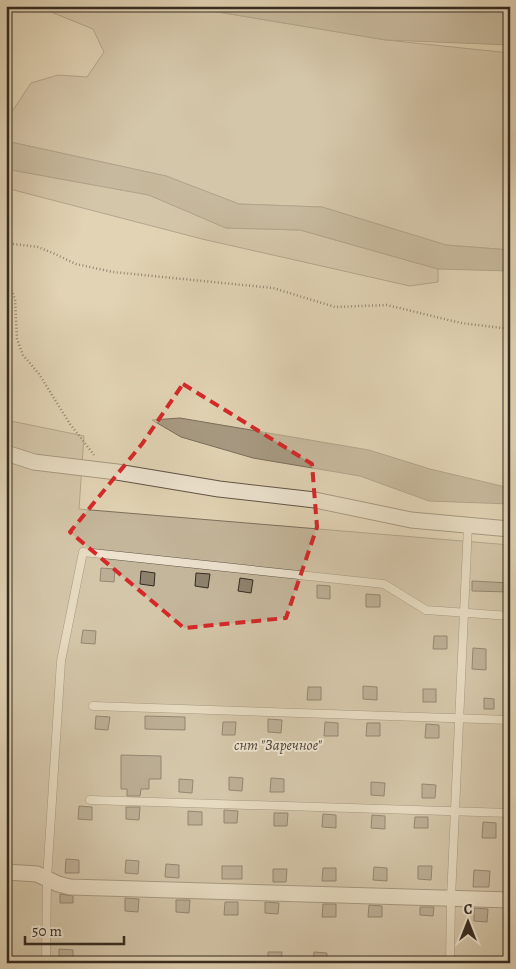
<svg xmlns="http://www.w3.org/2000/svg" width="516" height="969" viewBox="0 0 516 969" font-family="Alegreya,serif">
	<rect width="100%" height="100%" fill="#e1d3b4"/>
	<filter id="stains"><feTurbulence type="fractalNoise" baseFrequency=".004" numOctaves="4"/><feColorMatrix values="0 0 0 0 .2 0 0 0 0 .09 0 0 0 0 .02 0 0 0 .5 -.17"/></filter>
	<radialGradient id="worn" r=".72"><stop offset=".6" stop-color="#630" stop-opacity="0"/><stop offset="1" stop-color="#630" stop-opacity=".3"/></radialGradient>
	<!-- green -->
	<g fill="#c4b69b" stroke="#7c705e">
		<polygon points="33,6 182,6 386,40 510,53 510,250 446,245 322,207 239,204 166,176 6,141 6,113 11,113 31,83 58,75 87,77 104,52 93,29 41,8"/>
		<polygon points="6,169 149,195 226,228 300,230 438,269 438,282 410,286 202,239 6,188"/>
		<polygon points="6,420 84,436 79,509 510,545 510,963 6,963"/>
	</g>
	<!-- water -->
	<g fill="#a79a82" stroke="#796e5b">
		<polygon points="182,6 510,6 510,45 386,40"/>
		<polygon points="6,141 166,176 239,204 322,207 446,245 510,250 510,271 438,269 300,230 226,228 149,195 6,169"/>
		<polygon points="180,418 369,450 430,469 510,488 510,504 429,501 360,476 253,458 181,437 152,420"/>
	</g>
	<!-- building -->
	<g fill="#8e826d" stroke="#352b21">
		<polygon points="101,568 115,569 114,582 100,581"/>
		<polygon points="141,571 155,573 154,586 140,584"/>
		<polygon points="196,573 210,574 208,588 195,586"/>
		<polygon points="240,578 253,580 251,593 238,591"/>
		<polygon points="472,581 510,583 510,592 472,591"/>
		<polygon points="317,585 330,586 330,599 317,598"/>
		<polygon points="366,594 380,595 380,607 366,607"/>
		<polygon points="83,630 96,631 95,644 81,643"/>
		<polygon points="434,636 447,636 447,649 433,649"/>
		<polygon points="473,648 486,649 486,670 472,669"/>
		<polygon points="363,686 377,687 377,700 363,699"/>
		<polygon points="308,687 321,687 321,700 307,700"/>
		<rect x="423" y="689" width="13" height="13"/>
		<polygon points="484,698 494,699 494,709 484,709"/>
		<polygon points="96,716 110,717 108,730 95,729"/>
		<polygon points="145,716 185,717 185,730 145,729"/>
		<polygon points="268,719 282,720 281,733 268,732"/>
		<polygon points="223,722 236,722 235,735 222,735"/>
		<polygon points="325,722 338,723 338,736 324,736"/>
		<polygon points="367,723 380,723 380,736 366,736"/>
		<polygon points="426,724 439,725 439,738 425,738"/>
		<polygon points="121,755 161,756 161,779 149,779 149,789 141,789 140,796 127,796 127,789 121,789"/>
		<polygon points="229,777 243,778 242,791 229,790"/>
		<polygon points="271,778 284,779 284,792 270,792"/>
		<polygon points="179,779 193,780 192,793 179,792"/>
		<polygon points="371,782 385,783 384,796 371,795"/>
		<polygon points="422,784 436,785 435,798 422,798"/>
		<polygon points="79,806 92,807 92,820 78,819"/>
		<polygon points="126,807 140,807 139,820 126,819"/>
		<polygon points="224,810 238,811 237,823 224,823"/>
		<polygon points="188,811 202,812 202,825 188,825"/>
		<polygon points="274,813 288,813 287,826 274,826"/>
		<polygon points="323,814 336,815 336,828 322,827"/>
		<polygon points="372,815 385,816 385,829 371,828"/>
		<polygon points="415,817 428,817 428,828 414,828"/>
		<polygon points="483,822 496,823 496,838 482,838"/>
		<polygon points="66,859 79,860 79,873 65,873"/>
		<polygon points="126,860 139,861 138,874 125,873"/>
		<polygon points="166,864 179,865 179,878 165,877"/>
		<rect x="222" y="866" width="20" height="13"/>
		<polygon points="418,866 432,866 431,880 418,879"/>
		<polygon points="374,867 387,868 387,881 373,880"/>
		<polygon points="323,868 336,868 336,881 322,881"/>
		<polygon points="273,869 287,869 286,882 273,882"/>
		<polygon points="474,870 490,871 489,887 473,887"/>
		<polygon points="60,894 73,896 73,903 60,903"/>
		<polygon points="125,898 139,899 138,912 125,911"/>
		<polygon points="176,900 190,900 189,913 176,912"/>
		<polygon points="225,902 238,902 238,915 224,915"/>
		<polygon points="265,902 279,903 278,914 265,913"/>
		<polygon points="323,904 336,904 336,917 322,917"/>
		<polygon points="369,905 382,906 382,917 368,917"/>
		<polygon points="420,907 434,907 433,916 420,915"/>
		<polygon points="474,908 488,909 487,922 474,921"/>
		<polygon points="59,949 73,950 73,963 59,962"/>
		<polygon points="268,952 282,952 281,963 268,963"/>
		<polygon points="314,952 327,953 327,963 313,963"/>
	</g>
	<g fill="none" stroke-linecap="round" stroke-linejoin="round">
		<!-- service casing -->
		<g stroke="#605546" stroke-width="9">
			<g id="service">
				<polyline points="93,706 510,720"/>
				<polyline points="90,800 510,813"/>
				<polyline points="46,963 47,878 61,661 83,552 384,584 426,610 510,616"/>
				<polyline points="450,963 451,898 468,525"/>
			</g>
		</g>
		<!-- minor casing -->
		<g stroke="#605546" stroke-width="17">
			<g id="minor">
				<polyline points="6,453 34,462 117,472 219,489 315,500 411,520 510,529"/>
				<polyline points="6,872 37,874 58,884 70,887 510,900"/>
			</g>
		</g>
		<!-- path -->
		<g stroke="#352b21" stroke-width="2.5" stroke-dasharray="1 2.5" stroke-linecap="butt">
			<polyline points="6,243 38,247 55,254 76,264 113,272 273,288 335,307 387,305 461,323 510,329"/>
			<polyline points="6,277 15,299 17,339 23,355 39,374 70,424 94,455"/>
		</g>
		<!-- service -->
		<use href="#service" stroke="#ece2ce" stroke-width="8"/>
		<!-- minor -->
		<use href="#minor" stroke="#ece2ce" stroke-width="15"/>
	</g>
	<!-- marked area -->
	<path d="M0 0H516V969H0ZM183,384L312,464L317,527L286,618L184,628L70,532L142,444Z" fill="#e1d3b4" fill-opacity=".55" fill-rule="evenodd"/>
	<path fill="none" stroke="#d62828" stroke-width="4" stroke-dasharray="10 6" stroke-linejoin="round" d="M183,384L312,464L317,527L286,618L184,628L70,532L142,444Z"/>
	<g text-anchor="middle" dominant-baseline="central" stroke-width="4" stroke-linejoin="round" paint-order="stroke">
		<!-- park labels -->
		<g font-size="15" font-style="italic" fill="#524739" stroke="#ece2ce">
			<text x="278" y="745">снт "Заречное"</text>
		</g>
	</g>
	<!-- margin -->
	<rect width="516" height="969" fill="none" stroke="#e1d3b4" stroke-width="25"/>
	<rect x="8" y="8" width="501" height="954" fill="none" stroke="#352b21" stroke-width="2.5"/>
	<rect x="12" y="12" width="491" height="944" fill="none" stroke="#352b21"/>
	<!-- north arrow -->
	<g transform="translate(468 922)" stroke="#ece2ce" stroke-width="4" paint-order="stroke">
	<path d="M0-4L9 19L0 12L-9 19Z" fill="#352b21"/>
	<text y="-8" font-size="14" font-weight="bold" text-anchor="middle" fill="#352b21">С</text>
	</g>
	<!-- scale -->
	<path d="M25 936v8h99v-8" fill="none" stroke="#352b21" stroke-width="2.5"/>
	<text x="32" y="936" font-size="15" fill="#352b21" stroke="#ece2ce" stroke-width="4" paint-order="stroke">50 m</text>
	<rect width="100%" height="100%" filter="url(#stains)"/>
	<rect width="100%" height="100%" fill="url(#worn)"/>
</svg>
